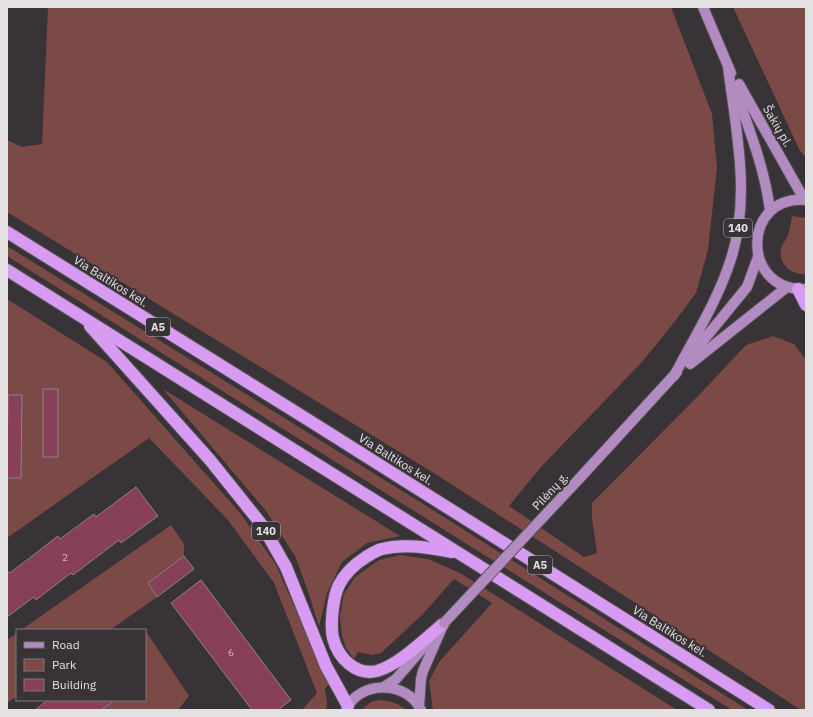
<svg xmlns="http://www.w3.org/2000/svg" width="813" height="717" viewBox="0 0 813 717" font-family="'IBM Plex Sans',sans-serif">
	<rect width="100%" height="100%" fill="#383336"/>
	<!-- green -->
	<g fill="#7b4946">
		<polygon points="48,7 671,7 712,114 714,135 717,168 708,250 696,293 676,320 642,362 541,467 509,506 584,557 597,553 592,518 592,503 701,393 746,345 773,336 794,344 806,360 806,710 801,710 437,475 7,212 7,140 22,147 42,144"/>
		<polygon points="733,7 806,7 806,157 800,151"/>
		<path d="M792,216L806,218V274C792,276 778,264 781,249C782,244 786,240 788,235C790,229 791,223 792,216Z"/>
		<polygon points="7,246 428,507 748,710 732,710 7,256"/>
		<polygon points="7,299 107,362 241,514 276,565 329,685 325,688 327,703 326,710 302,710 317,693 274,583 228,520 149,438 7,538"/>
		<polygon points="163,389 400,536 367,543 342,562 327,593 319,627 309,594 295,556 266,511"/>
		<polygon points="171,525 184,544 184,556 148,583 157,597 110,630 21,630"/>
		<polygon points="400,555 428,559 460,573 677,710 433,710 429,681 439,662 492,603 454,579 423,614 381,653 372,655 358,652 354,659 346,648 342,636 340,616 344,594 355,577 379,560"/>
		<polygon points="145,630 189,696 178,710 101,710 115,700 145,700"/>
		<polygon points="17,633 17,696 7,703 7,640"/>
		<path d="M380,700C391,701 398,703 406,710H361L371,702Z"/>
	</g>
	<!-- building -->
	<g fill="#884058" stroke="#8a8385">
		<rect x="43" y="389" width="15" height="68"/>
		<polygon points="8,395 22,395 21,478 7,478"/>
		<polygon points="136,487 158,516 121,543 119,540 73,575 71,573 36,600 34,597 7,617 7,571 10,573 58,536 60,539 94,514 96,517"/>
		<polygon points="184,556 194,569 157,597 148,583"/>
		<polygon points="201,580 291,700 278,710 252,710 171,603"/>
		<polygon points="48,700 115,700 101,710 35,710"/>
	</g>
	<g fill="none" stroke-linecap="round" stroke-linejoin="round">
		<!-- major casing -->
		<g stroke="#565255" stroke-width="12">
			<g id="major">
				<polyline points="703,7 731,73"/>
				<polyline points="739,84 804,199"/>
				<path d="M735,89C749,129 765,169 770,211"/>
				<path d="M806,200C742,194 740,292 806,289"/>
				<polyline points="689,358 747,287 758,257"/>
				<polyline points="690,364 787,287"/>
				<path d="M674,376C694,338 718,300 731,259C751,197 736,130 728,67"/>
				<polyline points="578,480 677,372"/>
				<polyline points="384,687 396,679 428,642"/>
				<polyline points="419,707 421,679 423,671 444,623"/>
				<path d="M346,710C359,680 407,680 421,710"/>
			</g>
		</g>
		<!-- highway casing -->
		<g stroke="#565255" stroke-width="14">
			<g id="highway">
				<polyline points="7,232 310,421 769,710"/>
				<polyline points="7,270 709,710"/>
				<polyline points="798,289 806,305"/>
				<polyline points="90,326 210,460 262,525 286,567 326,666 348,706"/>
				<path d="M444,623C426,638 399,665 377,671C356,676 338,658 333,638C330,625 333,597 339,585C345,573 355,564 366,557C371,554 377,550 382,549C405,543 429,548 452,552"/>
			</g>
		</g>
		<!-- major -->
		<use href="#major" stroke="#b28bc1" stroke-width="10"/>
		<!-- highway -->
		<use href="#highway" stroke="#d89bf2" stroke-width="12"/>
		<!-- major-bridge casing -->
		<g stroke="#565255" stroke-width="12" stroke-linecap="butt">
			<polyline id="major-bridge" points="444,623 578,480"/>
		</g>
		<!-- major-bridge -->
		<use href="#major-bridge" stroke="#b28bc1" stroke-width="10"/>
	</g>
	<g text-anchor="middle" dominant-baseline="central" stroke-width="4" stroke-linejoin="round" paint-order="stroke">
		<!-- number labels -->
		<g font-size="10" fill="#cdb9c0">
			<text x="65" y="557">2</text>
			<text x="231" y="652">6</text>
		</g>
		<!-- shield labels -->
		<g fill="#383336" stroke="#b0adaf" stroke-width="1">
			<rect x="724" y="219" width="28" height="18" rx="3"/>
			<rect x="146" y="318" width="24" height="18" rx="3"/>
			<rect x="252" y="522" width="28" height="18" rx="3"/>
			<rect x="528" y="556" width="24" height="18" rx="3"/>
		</g>
		<g font-size="11" font-weight="bold" fill="#e4e1e3">
			<text x="738" y="228">140</text>
			<text x="158" y="327">A5</text>
			<text x="266" y="531">140</text>
			<text x="540" y="565">A5</text>
		</g>
		<!-- street labels -->
		<g font-size="12" fill="#e4e1e3" stroke="#383336">
			<text transform="translate(778 126) rotate(60)">Šakių pl.</text>
			<text transform="translate(111 281) rotate(32)">Via Baltikos kel.</text>
			<text transform="translate(396 459) rotate(32)">Via Baltikos kel.</text>
			<text transform="translate(550 491) rotate(-47)">Pilėnų g.</text>
			<text transform="translate(670 631) rotate(32)">Via Baltikos kel.</text>
		</g>
	</g>
	<!-- border -->
	<rect width="813" height="717" fill="none" stroke="#e4e1e3" stroke-width="16"/>
	<!-- legend -->
	<rect x="16" y="629" width="130" height="72" fill="#383336" stroke="#7d797b"/>
	<rect x="24" y="642" width="20" height="6" fill="#b28bc1" stroke="#7d797b"/>
	<text x="52" y="649" font-size="12" fill="#e4e1e3">Road</text>
	<rect x="24" y="659" width="20" height="12" fill="#7b4946" stroke="#7d797b"/>
	<text x="52" y="669" font-size="12" fill="#e4e1e3">Park</text>
	<rect x="24" y="679" width="20" height="12" fill="#884058" stroke="#7d797b"/>
	<text x="52" y="689" font-size="12" fill="#e4e1e3">Building</text>
</svg>
